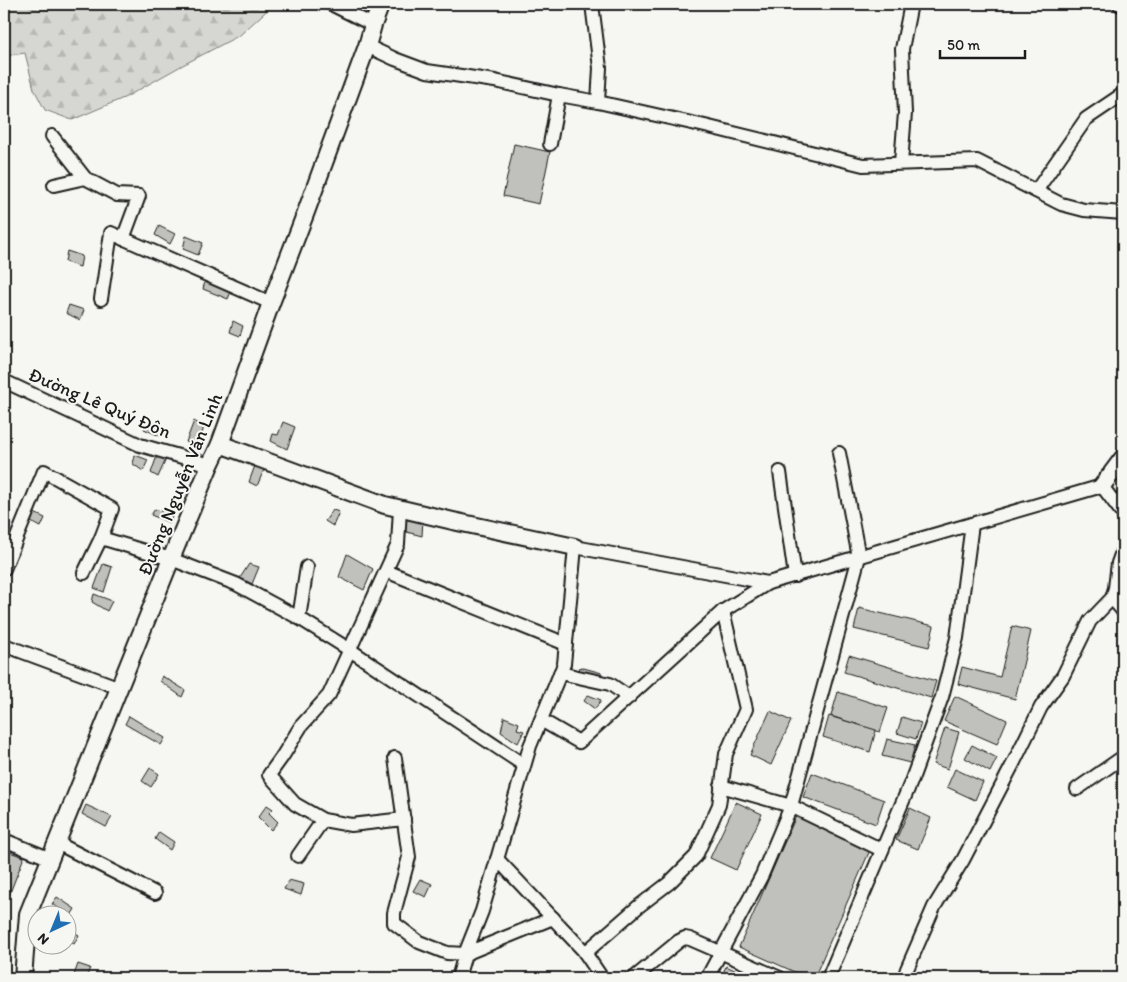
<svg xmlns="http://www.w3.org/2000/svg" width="1127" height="982" viewBox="0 0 1127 982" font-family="Itim,sans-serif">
	<defs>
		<pattern id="forest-firs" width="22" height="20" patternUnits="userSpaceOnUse" patternTransform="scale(1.25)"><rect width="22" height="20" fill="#d6d6d2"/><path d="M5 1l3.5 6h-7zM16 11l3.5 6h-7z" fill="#b7b7b4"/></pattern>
	</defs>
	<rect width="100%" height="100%" fill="#f6f6f2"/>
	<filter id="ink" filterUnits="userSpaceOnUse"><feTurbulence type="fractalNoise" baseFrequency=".02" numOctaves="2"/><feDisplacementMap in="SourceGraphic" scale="10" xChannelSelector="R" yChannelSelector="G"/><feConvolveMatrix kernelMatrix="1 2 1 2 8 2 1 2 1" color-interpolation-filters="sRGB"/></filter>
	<g filter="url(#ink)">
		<!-- forest -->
		<polygon fill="url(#forest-firs)" stroke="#797977" points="4,4 274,4 240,35 181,66 126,97 72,120 45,110 34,89 25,53 4,56"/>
		<!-- building -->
		<g fill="#c0c0bd" stroke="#1c1c1c">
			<polygon points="514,144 550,152 539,204 503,196"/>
			<polygon points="159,226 175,234 170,244 155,235"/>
			<polygon points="186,236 203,243 198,255 183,249"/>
			<polygon points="67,251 82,256 80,267 65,262"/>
			<polygon points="206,277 232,289 228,299 203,289"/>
			<polygon points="69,305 84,310 80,320 66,313"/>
			<polygon points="233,321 243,326 240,336 230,332"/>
			<polygon points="149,421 164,427 160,436 144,429"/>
			<polygon points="194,421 204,427 198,446 186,442"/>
			<polygon points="283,422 295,427 287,449 271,441 273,434 278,435"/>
			<polygon points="158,453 167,457 158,477 151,473"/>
			<polygon points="135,455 148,460 143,471 133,464"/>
			<polygon points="257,460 267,463 257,486 249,482"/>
			<polygon points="155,509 172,515 170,523 151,515"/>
			<polygon points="333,510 339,512 333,526 325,521"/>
			<polygon points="30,511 45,518 41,527 27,520"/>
			<polygon points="406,515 423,517 422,536 403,531"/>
			<polygon points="347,554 373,569 364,590 339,577"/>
			<polygon points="103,564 112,567 104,592 94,588"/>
			<polygon points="249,564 259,567 252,584 240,578"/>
			<polygon points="94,594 112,601 107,611 92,602"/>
			<polygon points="859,608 934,626 929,647 854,629"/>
			<polygon points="1012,626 1031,631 1015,699 958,684 962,667 1000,677"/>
			<polygon points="849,655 936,681 931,698 844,672"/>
			<polygon points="580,667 602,673 599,681 577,676"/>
			<polygon points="162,676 185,690 182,697 160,681"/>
			<polygon points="838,692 888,708 880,732 831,716"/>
			<polygon points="588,695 601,700 595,709 584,701"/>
			<polygon points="955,696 1007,720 997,744 944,721"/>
			<polygon points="770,711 791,721 771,765 750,755"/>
			<polygon points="129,716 165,738 161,745 125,724"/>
			<polygon points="829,716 876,730 870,752 823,737"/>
			<polygon points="504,717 519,723 517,729 524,731 518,743 501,732"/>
			<polygon points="902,717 921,723 916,739 897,733"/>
			<polygon points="945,728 959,732 948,769 933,764"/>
			<polygon points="887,739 915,745 910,763 882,756"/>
			<polygon points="972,745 997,758 990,772 965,758"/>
			<polygon points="150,768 159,774 151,787 142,781"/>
			<polygon points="955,769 983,782 975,800 947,787"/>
			<polygon points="812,773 884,800 876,824 803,797"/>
			<polygon points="736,802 762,814 736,870 710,858"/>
			<polygon points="86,805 112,817 106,827 82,814"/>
			<polygon points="267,805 273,809 269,813 278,822 271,830 258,817"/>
			<polygon points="910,808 931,818 918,849 896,840"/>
			<polygon points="796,816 870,850 814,978 808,978 739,947"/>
			<polygon points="159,832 174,842 170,850 155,839"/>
			<polygon points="4,850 24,857 4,908"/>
			<polygon points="420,879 432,884 426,897 413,891"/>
			<polygon points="289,880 304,884 301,895 284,889"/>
			<polygon points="57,897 75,909 70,917 68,914 52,904"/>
			<polygon points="68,929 79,935 74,944 68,941"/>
			<polygon points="78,964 90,968 86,978 73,978"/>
			<polygon points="726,966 752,978 721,978"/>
		</g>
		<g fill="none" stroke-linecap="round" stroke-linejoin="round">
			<!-- minor casing -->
			<g stroke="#1c1c1c" stroke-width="16">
				<g id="minor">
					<polyline points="331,4 373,25"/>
					<polyline points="592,4 600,68 598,102 705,126 863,165 977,161 1061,204 1084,210 1123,213"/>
					<polyline points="1119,4 1123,6"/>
					<polyline points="367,46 395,59 427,71 495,81 559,95"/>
					<polyline points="52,136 85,178 117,195 139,196 123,239"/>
					<polyline points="550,144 559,95 598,102"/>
					<polyline points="901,163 905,113 902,49 911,4"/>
					<polyline points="54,185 85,178"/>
					<polyline points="1036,191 1086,119 1123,94"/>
					<polyline points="101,299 111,233 271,303"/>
					<polyline points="4,381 140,445 210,465"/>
					<polyline points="780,472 795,576"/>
					<polyline points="400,509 398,544 329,695 301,726 282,757 269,775 295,804 323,820 351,825 404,819"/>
					<polyline points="101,538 171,559 236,584 299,618 350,650 524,765"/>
					<polyline points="4,569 44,471 112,509 101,538 84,573"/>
					<polyline points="386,571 566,644"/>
					<polyline points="1112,598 1123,611"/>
					<polyline points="299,618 307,567"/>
					<polyline points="4,645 120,688"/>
					<polyline points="560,673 610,684 629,697"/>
					<polyline points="541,720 579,742 723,611 768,583"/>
					<polyline points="395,758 409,857 394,913 394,923 419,942 447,953 465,954 458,978"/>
					<polyline points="721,786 791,806 882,850"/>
					<polyline points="1077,789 1123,757"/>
					<polyline points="4,840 51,859"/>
					<polyline points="57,843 155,893"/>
					<polyline points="298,856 323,820"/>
					<polyline points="497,859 583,950 602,978"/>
					<polyline points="553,918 465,954 482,911 530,746 564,664 575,547 768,583 1102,486 1123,514"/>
					<polyline points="585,953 639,906 669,883 696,856 719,805 726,754 746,709 723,611"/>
					<polyline points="634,978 679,941 685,938 690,939 780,978"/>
					<polyline points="707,978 762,875 791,806 859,557 839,453"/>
					<polyline points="828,978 911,782 942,697 957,638 972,524"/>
					<polyline points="904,978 907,969 934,907 963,860 1013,764 1041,707 1063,676 1090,621 1112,598 1115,588 1118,563 1123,549"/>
				</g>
			</g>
			<!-- tertiary casing -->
			<g stroke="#1c1c1c" stroke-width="20">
				<g id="tertiary">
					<polyline points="220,444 385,505 453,521 575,547"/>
					<polyline points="1102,486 1123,458"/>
					<polyline points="23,978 28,914 171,559 210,465 220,444 271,303 306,212 367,46 373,25 381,4"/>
				</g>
			</g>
			<!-- minor -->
			<use href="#minor" stroke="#f6f6f2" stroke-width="12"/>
			<!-- tertiary -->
			<use href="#tertiary" stroke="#f6f6f2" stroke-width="16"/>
		</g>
	</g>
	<g text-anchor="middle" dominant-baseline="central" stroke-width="4" stroke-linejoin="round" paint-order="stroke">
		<!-- street labels -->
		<g font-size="19" fill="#1c1c1c" stroke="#f6f6f2">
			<text transform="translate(100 403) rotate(23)">Đường Lê Quý Đôn</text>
			<text transform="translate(180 484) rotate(-68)">Đường Nguyễn Văn Linh</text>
		</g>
	</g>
	<!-- margin -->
	<rect width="1127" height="982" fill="none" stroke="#f6f6f2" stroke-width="20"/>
	<rect x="10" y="10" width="1107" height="962" fill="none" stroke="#1c1c1c" stroke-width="2" filter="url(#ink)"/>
	<!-- north arrow -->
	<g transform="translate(52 930) rotate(224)"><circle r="24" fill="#f6f6f2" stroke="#9f9f9c"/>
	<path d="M0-4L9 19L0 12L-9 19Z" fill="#1f6fb2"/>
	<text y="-8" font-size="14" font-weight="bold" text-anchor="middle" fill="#1c1c1c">N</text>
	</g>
	<!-- scale -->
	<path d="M940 50v8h85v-8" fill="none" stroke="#1c1c1c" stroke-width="2.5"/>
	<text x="947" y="50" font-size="15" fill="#1c1c1c" stroke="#f6f6f2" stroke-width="4" paint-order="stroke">50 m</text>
</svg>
